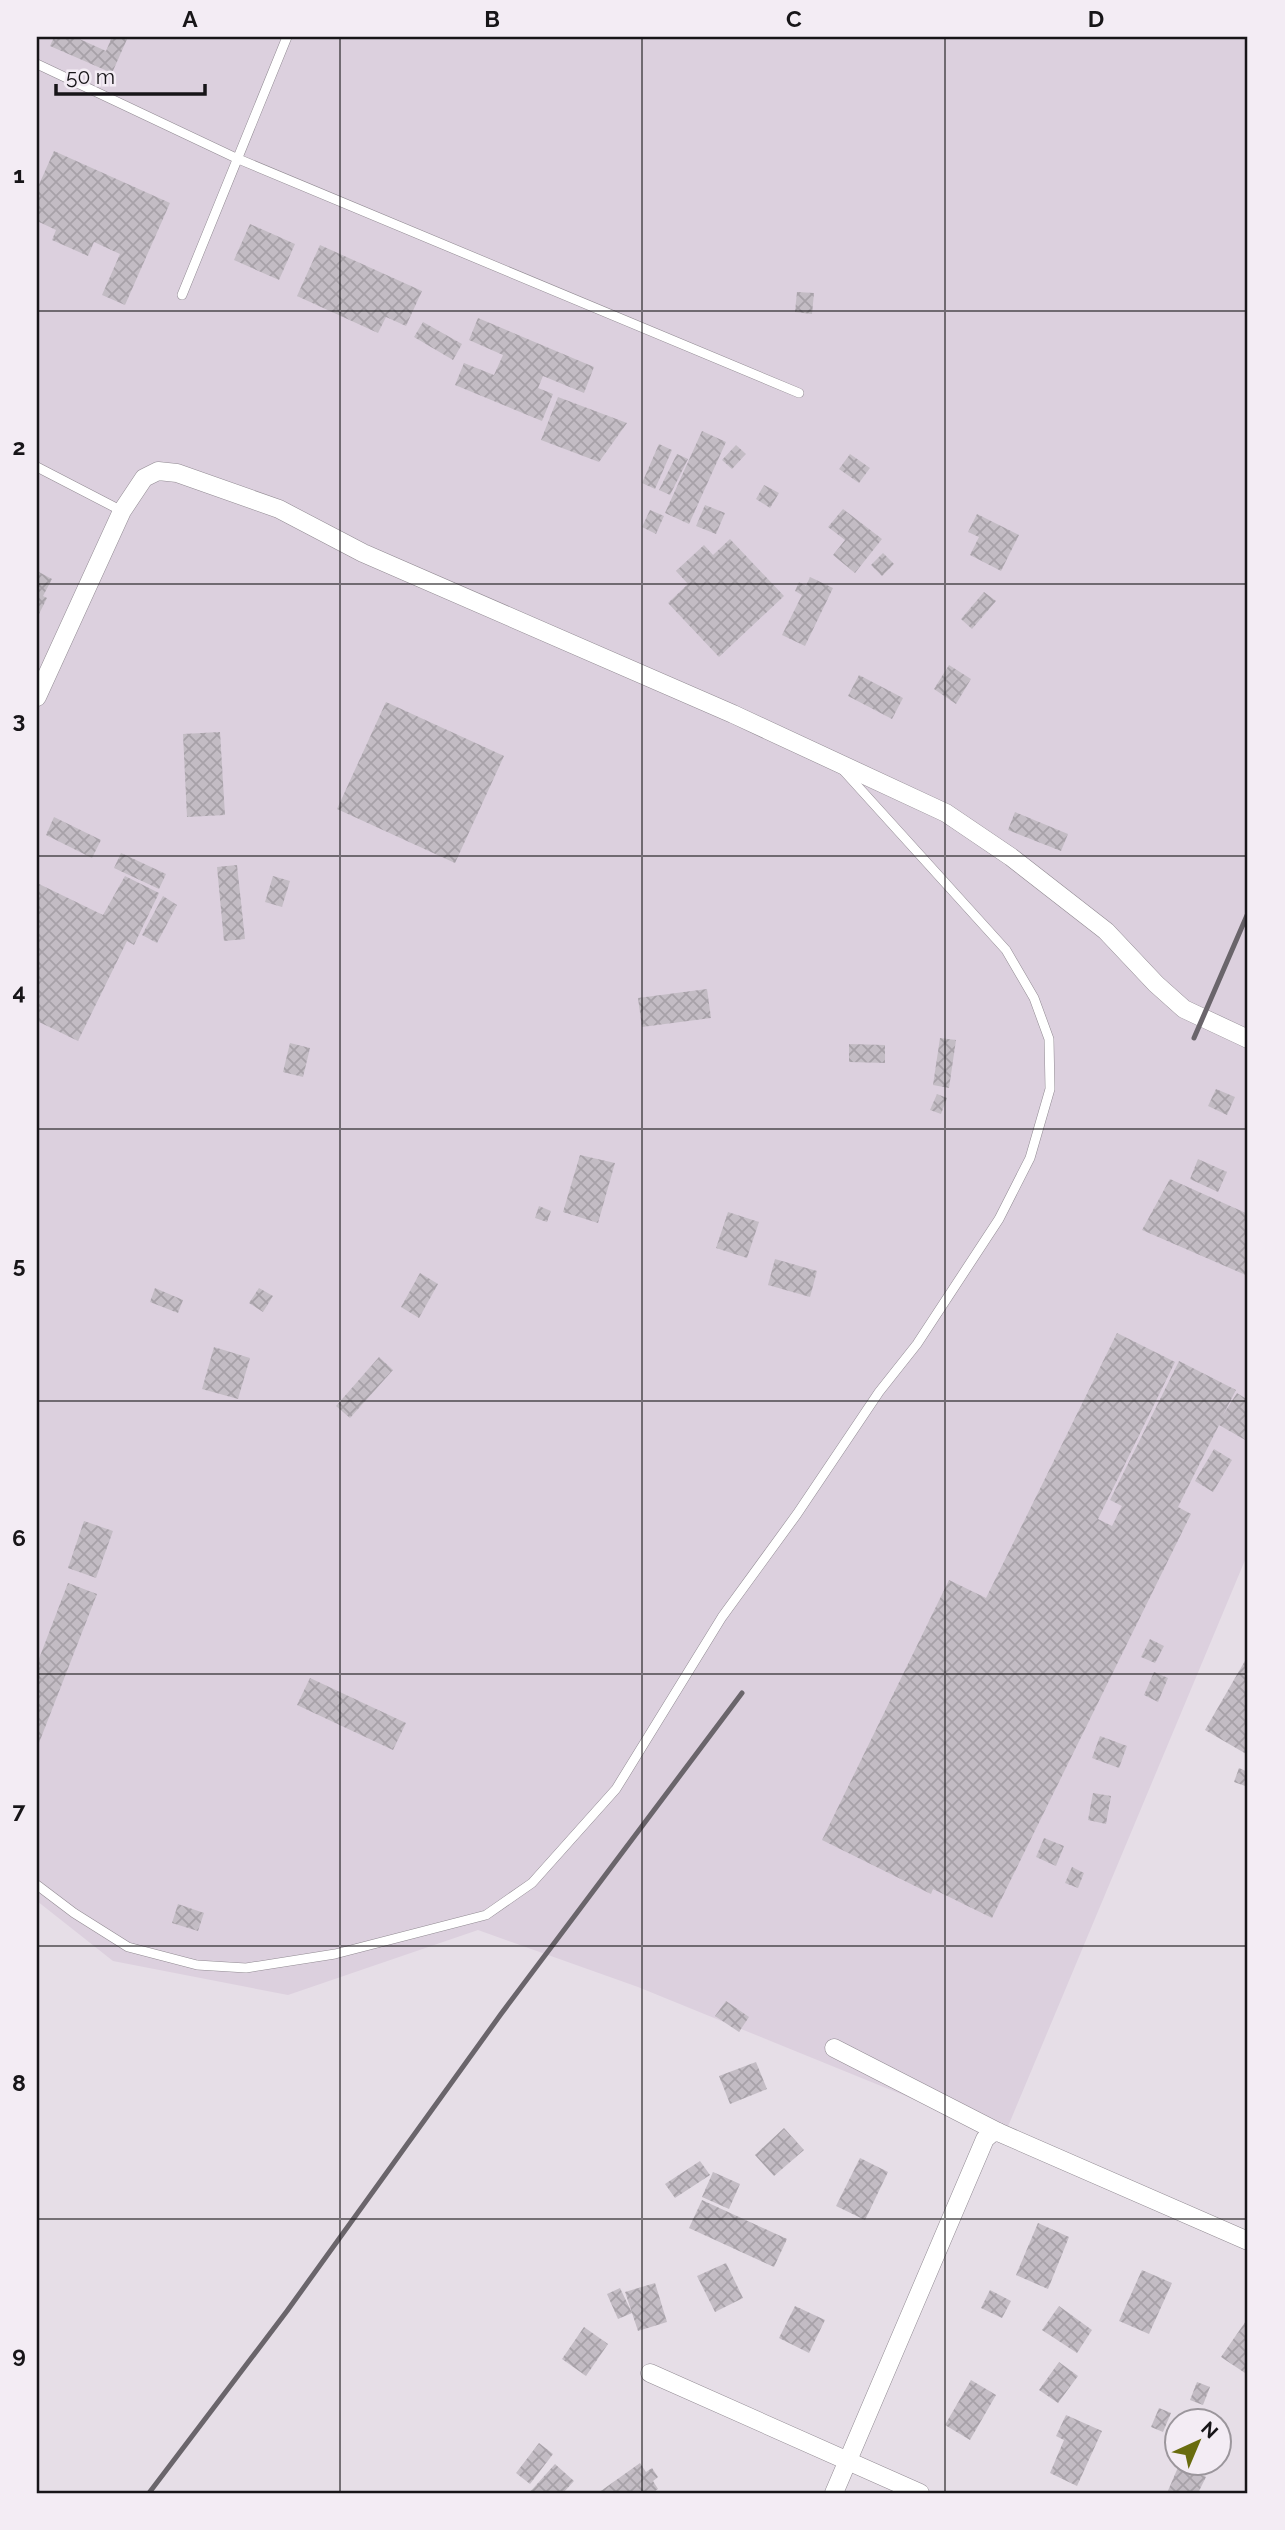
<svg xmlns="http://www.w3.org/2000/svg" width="1285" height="2530" viewBox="0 0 1285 2530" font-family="Raleway,sans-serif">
	<defs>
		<pattern id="building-cross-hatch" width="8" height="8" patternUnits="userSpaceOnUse" patternTransform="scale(1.75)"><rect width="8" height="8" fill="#c3bcc4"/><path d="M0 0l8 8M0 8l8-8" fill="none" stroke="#a7a1a8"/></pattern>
	</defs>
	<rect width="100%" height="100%" fill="#e6dee7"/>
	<!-- built -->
	<polygon fill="#dcd0de" points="37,37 1248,37 1248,1553 1004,2136 638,1987 478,1930 288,1995 113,1961 37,1901"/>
	<!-- building -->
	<g fill="url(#building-cross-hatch)">
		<polygon points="54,37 75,37 106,51 112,37 128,37 112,73 50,46"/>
		<polygon points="54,151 170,203 125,305 102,295 120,254 94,242 88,256 52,240 56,230 37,221 37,189"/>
		<polygon points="250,224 295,244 279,280 234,260"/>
		<polygon points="320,245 422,291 406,326 386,317 378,333 297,296"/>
		<polygon points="797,292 814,293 812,314 795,312"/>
		<polygon points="478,318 594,367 584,393 543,376 538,388 553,394 542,421 455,385 464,363 494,375 503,355 469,340"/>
		<polygon points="423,322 462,344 453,360 414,337"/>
		<polygon points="558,397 627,423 599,462 541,440"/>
		<polygon points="702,431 726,442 689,524 665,513"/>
		<polygon points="659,444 672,450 655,489 642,483"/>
		<polygon points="736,445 746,454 732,469 722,460"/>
		<polygon points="677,454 688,459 670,495 659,490"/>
		<polygon points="850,454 870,468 859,483 839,469"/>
		<polygon points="764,485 779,493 770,508 756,499"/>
		<polygon points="705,505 725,513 716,534 696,526"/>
		<polygon points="843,509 882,539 855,573 833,555 845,540 828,527"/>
		<polygon points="650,510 664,516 656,534 642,527"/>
		<polygon points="977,514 1019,535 1001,571 970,555 979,537 968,532"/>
		<polygon points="730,539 784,596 719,657 668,603 688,584 676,571 704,545 713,555"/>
		<polygon points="883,553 894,564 882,576 871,565"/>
		<polygon points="37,571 52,579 43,596 47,598 37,618"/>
		<polygon points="810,577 833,588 805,646 782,635 802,595 795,591 799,582 806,586"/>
		<polygon points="984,592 996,601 972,629 961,619"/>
		<polygon points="949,665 971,679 956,704 934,689"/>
		<polygon points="859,675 903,698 892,719 848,696"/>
		<polygon points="386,702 504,756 455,863 337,809"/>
		<polygon points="220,732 225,815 187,817 183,734"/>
		<polygon points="1015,812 1068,834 1061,851 1008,830"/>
		<polygon points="54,817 101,840 92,858 46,835"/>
		<polygon points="121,853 166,874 159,889 114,868"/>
		<polygon points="237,865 245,939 224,941 217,867"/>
		<polygon points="125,876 159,893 134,945 127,941 78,1041 37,1021 37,883 103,915"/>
		<polygon points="273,876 290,881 282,907 265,902"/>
		<polygon points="163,896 177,905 157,943 142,935"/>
		<polygon points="707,989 711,1018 642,1027 638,998"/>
		<polygon points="940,1038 956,1040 949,1088 933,1085"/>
		<polygon points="290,1043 310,1048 303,1077 283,1072"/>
		<polygon points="849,1044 885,1045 885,1063 849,1062"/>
		<polygon points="1216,1089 1235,1097 1227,1115 1208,1106"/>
		<polygon points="937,1094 947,1098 941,1114 930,1110"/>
		<polygon points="580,1155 615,1163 598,1223 563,1212"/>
		<polygon points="1198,1159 1227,1172 1218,1192 1190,1179"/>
		<polygon points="1170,1179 1248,1214 1248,1276 1142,1230"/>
		<polygon points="539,1206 551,1211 547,1222 535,1218"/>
		<polygon points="728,1212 759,1222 747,1258 716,1248"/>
		<polygon points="775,1259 817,1271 810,1297 768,1285"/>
		<polygon points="420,1273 438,1284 419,1318 401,1307"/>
		<polygon points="155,1288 183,1300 178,1313 150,1302"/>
		<polygon points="259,1288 273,1296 263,1312 249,1303"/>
		<polygon points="1117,1333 1175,1362 1098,1519 1112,1526 1122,1506 1110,1500 1179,1361 1236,1390 1223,1415 1237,1393 1248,1400 1248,1439 1247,1441 1219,1425 1178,1507 1191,1514 992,1918 933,1889 931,1894 822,1840 949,1580 986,1598"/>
		<polygon points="214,1347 250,1358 238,1399 202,1389"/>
		<polygon points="379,1357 393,1370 350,1418 336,1406"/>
		<polygon points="1214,1449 1232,1460 1213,1492 1195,1481"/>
		<polygon points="84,1521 113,1531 96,1578 68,1568"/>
		<polygon points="68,1583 97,1594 37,1748 37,1664"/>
		<polygon points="1150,1639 1164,1646 1155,1663 1141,1657"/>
		<polygon points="1246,1659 1248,1660 1248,1755 1205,1730"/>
		<polygon points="1154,1672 1168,1678 1158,1702 1144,1695"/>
		<polygon points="310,1678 406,1723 393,1750 297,1705"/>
		<polygon points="1100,1736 1127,1746 1119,1768 1092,1758"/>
		<polygon points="1239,1768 1248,1772 1248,1787 1234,1782"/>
		<polygon points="1093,1793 1111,1796 1106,1824 1088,1820"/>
		<polygon points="1044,1838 1064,1846 1056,1866 1036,1857"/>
		<polygon points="1072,1867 1084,1873 1078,1888 1065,1883"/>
		<polygon points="178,1904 204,1913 198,1931 172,1923"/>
		<polygon points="726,2001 749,2017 739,2032 715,2016"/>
		<polygon points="756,2062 767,2089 730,2104 719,2076"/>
		<polygon points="784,2128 804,2150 774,2176 755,2155"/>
		<polygon points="860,2158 888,2172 865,2220 836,2206"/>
		<polygon points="700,2161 710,2175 675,2198 665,2184"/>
		<polygon points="713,2172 740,2184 729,2209 702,2197"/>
		<polygon points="702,2200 787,2239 774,2267 689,2228"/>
		<polygon points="1038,2223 1069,2237 1048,2289 1016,2275"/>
		<polygon points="726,2263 743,2298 715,2312 697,2276"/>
		<polygon points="1142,2270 1172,2283 1149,2334 1119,2321"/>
		<polygon points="655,2283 667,2322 638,2331 625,2292"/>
		<polygon points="620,2288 632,2313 618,2319 607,2294"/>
		<polygon points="990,2290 1011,2301 1002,2318 981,2308"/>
		<polygon points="795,2306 825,2320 809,2353 779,2338"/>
		<polygon points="1059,2306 1092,2330 1077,2353 1042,2330"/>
		<polygon points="1248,2318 1248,2369 1245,2373 1221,2357"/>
		<polygon points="584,2327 608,2344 586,2376 562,2359"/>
		<polygon points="1059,2362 1078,2376 1058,2403 1039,2390"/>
		<polygon points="971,2380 996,2395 970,2440 945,2425"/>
		<polygon points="1197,2382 1210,2387 1203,2405 1190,2400"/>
		<polygon points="1159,2408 1171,2413 1163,2432 1151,2427"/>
		<polygon points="1066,2415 1102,2431 1077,2486 1050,2473 1064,2440 1056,2436"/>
		<polygon points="539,2443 553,2454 530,2484 516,2473"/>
		<polygon points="640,2463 646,2472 652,2468 658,2477 653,2481 658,2489 652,2493 598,2493"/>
		<polygon points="555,2464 574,2481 563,2493 529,2493"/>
		<polygon points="1179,2465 1206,2477 1198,2493 1167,2493"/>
	</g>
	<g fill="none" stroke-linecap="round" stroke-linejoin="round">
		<!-- lane casing -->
		<g stroke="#918a92" stroke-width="10">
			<g id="lane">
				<polyline points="37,64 236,158 799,393"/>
				<polyline points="182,295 287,37"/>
				<polyline points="37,467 122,511"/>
				<polyline points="37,1885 74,1913 128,1947 197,1965 246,1968 335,1954 486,1915 532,1883 616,1789 722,1617 797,1514 879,1392 917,1344 999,1219 1030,1158 1050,1089 1049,1039 1034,998 1006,950 843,770"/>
			</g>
		</g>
		<!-- street casing -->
		<g stroke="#918a92" stroke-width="19">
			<g id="street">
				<polyline points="37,697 122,511 144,478 158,471 177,473 279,509 363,553 733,714 946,813 1011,857 1106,931 1156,984 1184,1009 1248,1039"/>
				<polyline points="834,2048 998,2132"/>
				<polyline points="650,2373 920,2493"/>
				<polyline points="834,2493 985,2139 992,2133 998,2132 1248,2241"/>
			</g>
		</g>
		<!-- lane -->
		<use href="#lane" stroke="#fff" stroke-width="9"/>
		<!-- street -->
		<use href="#street" stroke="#fff" stroke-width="18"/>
		<!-- rail -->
		<g stroke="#6a656b" stroke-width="5">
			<polyline points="1194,1038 1248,913"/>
			<polyline points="149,2493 287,2311 501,2014 742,1693"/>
		</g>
	</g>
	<!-- grid -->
	<path fill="none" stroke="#171518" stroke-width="2" stroke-opacity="0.55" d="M340,37V2493M642,37V2493M945,37V2493M37,311H1248M37,584H1248M37,856H1248M37,1129H1248M37,1401H1248M37,1674H1248M37,1946H1248M37,2219H1248"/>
	<!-- border -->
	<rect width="1285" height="2530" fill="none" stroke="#f3ecf4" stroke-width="77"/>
	<!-- north arrow -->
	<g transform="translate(1198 2442) rotate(44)"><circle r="33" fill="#f3ecf4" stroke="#9b969c" stroke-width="2"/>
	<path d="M0-5L12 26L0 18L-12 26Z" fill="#696c0e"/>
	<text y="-10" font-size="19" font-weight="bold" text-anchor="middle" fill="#171518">N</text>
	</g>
	<!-- scale -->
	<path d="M56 84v10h149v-10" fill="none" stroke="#171518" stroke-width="3.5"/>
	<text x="66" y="84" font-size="21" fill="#171518" stroke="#f3ecf4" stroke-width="5" paint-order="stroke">50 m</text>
	<rect x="38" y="38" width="1208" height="2454" fill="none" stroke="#171518" stroke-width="2.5"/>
	<g font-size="23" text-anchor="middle" font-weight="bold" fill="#171518">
		<text x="190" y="27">A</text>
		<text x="492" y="27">B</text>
		<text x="794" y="27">C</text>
		<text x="1096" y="27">D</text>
		<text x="19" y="183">1</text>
		<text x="19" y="455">2</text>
		<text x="19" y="728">3</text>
		<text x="19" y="1000">4</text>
		<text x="19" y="1273">5</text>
		<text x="19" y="1546">6</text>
		<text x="19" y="1818">7</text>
		<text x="19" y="2091">8</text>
		<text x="19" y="2363">9</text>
	</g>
</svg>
